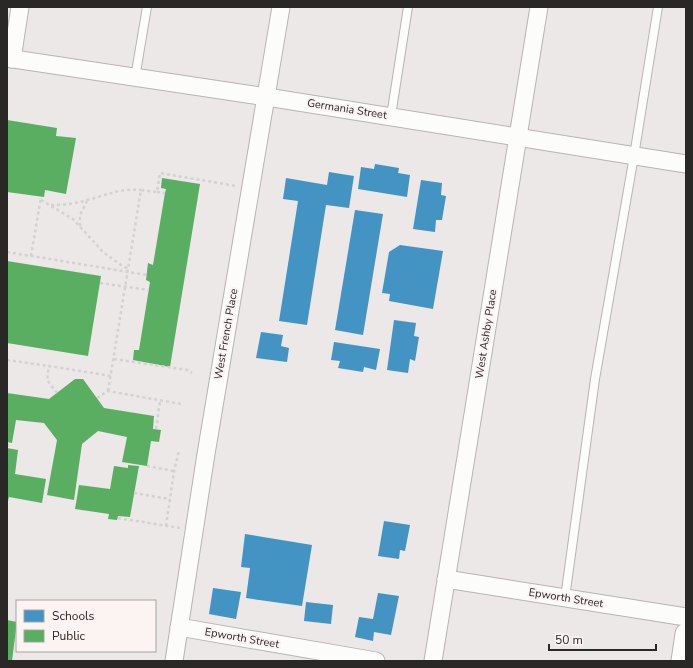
<svg xmlns="http://www.w3.org/2000/svg" width="693" height="668" viewBox="0 0 693 668" font-family="'Nunito Sans',sans-serif">
	<rect width="100%" height="100%" fill="#ece8e7"/>
	<!-- schools -->
	<g fill="#4393c3">
		<polygon points="375,164 399,168 398,173 410,175 407,197 358,189 361,167 374,169"/>
		<polygon points="329,172 354,176 349,208 326,205 307,325 279,321 298,201 283,199 286,178 327,185"/>
		<polygon points="421,180 442,183 441,195 446,196 442,220 436,220 435,232 413,229"/>
		<polygon points="355,210 383,214 363,335 335,330"/>
		<polygon points="400,245 443,251 433,309 389,301 390,294 382,293 389,252"/>
		<polygon points="394,320 416,323 414,336 419,337 415,361 410,359 408,373 387,370"/>
		<polygon points="261,332 283,335 281,346 289,348 287,362 256,358"/>
		<polygon points="334,342 380,349 376,370 364,367 363,372 338,368 340,361 331,360"/>
		<polygon points="384,521 410,525 405,551 400,550 399,559 378,556"/>
		<polygon points="245,534 312,545 302,606 246,598 250,568 241,567"/>
		<polygon points="213,588 241,592 236,619 209,614"/>
		<polygon points="378,593 399,596 391,635 374,632 373,641 355,637 359,617 373,619"/>
		<polygon points="306,602 333,605 331,624 304,621"/>
	</g>
	<!-- public -->
	<g fill="#5aae61">
		<polygon points="7,120 57,128 56,136 76,138 66,194 45,190 44,197 7,192"/>
		<polygon points="162,178 200,184 170,367 133,360 134,350 139,350 150,282 146,280 148,263 153,265 165,193 166,189 161,188"/>
		<polygon points="7,261 101,276 88,356 7,343"/>
		<polygon points="75,379 83,379 104,408 154,416 153,429 161,430 159,442 151,441 147,466 122,462 127,437 98,431 82,444 74,500 47,495 57,440 44,423 16,420 12,443 7,442 7,393 49,399"/>
		<polygon points="7,448 18,450 15,474 46,479 42,503 9,497 7,505"/>
		<polygon points="128,465 139,466 130,517 118,516 117,520 108,519 109,514 75,509 79,485 110,489 114,466 128,468"/>
		<polygon points="7,620 17,622 12,661 7,661"/>
	</g>
	<g fill="none" stroke-linecap="round" stroke-linejoin="round">
		<!-- service casing -->
		<g stroke="#b7b4b3" stroke-width="10">
			<g id="service">
				<polyline points="135,78 147,7"/>
				<polyline points="391,116 408,7"/>
				<polyline points="565,598 595,379 634,156 658,7"/>
			</g>
		</g>
		<!-- minor casing -->
		<g stroke="#b7b4b3" stroke-width="19">
			<g id="minor">
				<polyline points="7,58 267,97 686,164"/>
				<polyline points="12,59 20,7"/>
				<polyline points="446,579 686,617"/>
				<polyline points="179,627 376,661"/>
				<polyline points="174,661 206,454 281,7"/>
				<polyline points="433,661 539,7"/>
			</g>
		</g>
		<!-- tertiary casing -->
		<g stroke="#b7b4b3" stroke-width="23">
			<polyline id="tertiary" points="682,661 686,634"/>
		</g>
		<!-- path -->
		<g stroke="#d2d2d2" stroke-width="2.5" stroke-dasharray="3 3" stroke-linecap="butt">
			<polyline points="157,192 165,193"/>
			<polyline points="41,200 73,219 103,252 121,265 129,269"/>
			<path d="M51,205C63,205 75,204 87,200C108,195 118,188 141,190"/>
			<polyline points="80,226 80,215 87,201"/>
			<polyline points="7,252 147,275"/>
			<polyline points="31,256 41,197"/>
			<polyline points="100,283 149,290"/>
			<polyline points="114,359 187,370 192,373"/>
			<polyline points="7,360 49,366"/>
			<polyline points="108,391 141,190 157,192 160,173 237,186"/>
			<polyline points="57,393 47,380 49,366 111,376"/>
			<polyline points="97,398 108,391 181,404"/>
			<polyline points="156,429 160,401"/>
			<polyline points="7,444 9,446"/>
			<polyline points="147,466 174,471"/>
			<polyline points="134,493 170,499"/>
			<polyline points="118,518 180,528"/>
			<polyline points="166,526 174,471 179,451"/>
		</g>
		<!-- service -->
		<use href="#service" stroke="#fcfcfb" stroke-width="8"/>
		<!-- minor -->
		<use href="#minor" stroke="#fcfcfb" stroke-width="17"/>
		<!-- tertiary -->
		<use href="#tertiary" stroke="#fcfcfb" stroke-width="21"/>
	</g>
	<g text-anchor="middle" dominant-baseline="central" stroke-width="4" stroke-linejoin="round" paint-order="stroke">
		<!-- street labels -->
		<g font-size="11" fill="#2a2727" stroke="#fbf4f3">
			<text transform="translate(347 109) rotate(9)">Germania Street</text>
			<text transform="translate(226 334) rotate(-80)">West French Place</text>
			<text transform="translate(486 334) rotate(-81)">West Ashby Place</text>
			<text transform="translate(566 598) rotate(9)">Epworth Street</text>
			<text transform="translate(242 638) rotate(10)">Epworth Street</text>
		</g>
	</g>
	<!-- border -->
	<rect width="693" height="668" fill="none" stroke="#2a2727" stroke-width="16"/>
	<!-- legend -->
	<rect x="16" y="600" width="140" height="52" fill="#fbf4f3" stroke="#a7a2a1"/>
	<rect x="24" y="610" width="20" height="12" fill="#4393c3" stroke="#a7a2a1"/>
	<text x="52" y="620" font-size="12" fill="#2a2727">Schools</text>
	<rect x="24" y="630" width="20" height="12" fill="#5aae61" stroke="#a7a2a1"/>
	<text x="52" y="640" font-size="12" fill="#2a2727">Public</text>
	<!-- scale -->
	<path d="M549 644v6h107v-6" fill="none" stroke="#2a2727" stroke-width="2"/>
	<text x="555" y="644" font-size="12" fill="#2a2727" stroke="#fbf4f3" stroke-width="3" paint-order="stroke">50 m</text>
</svg>
